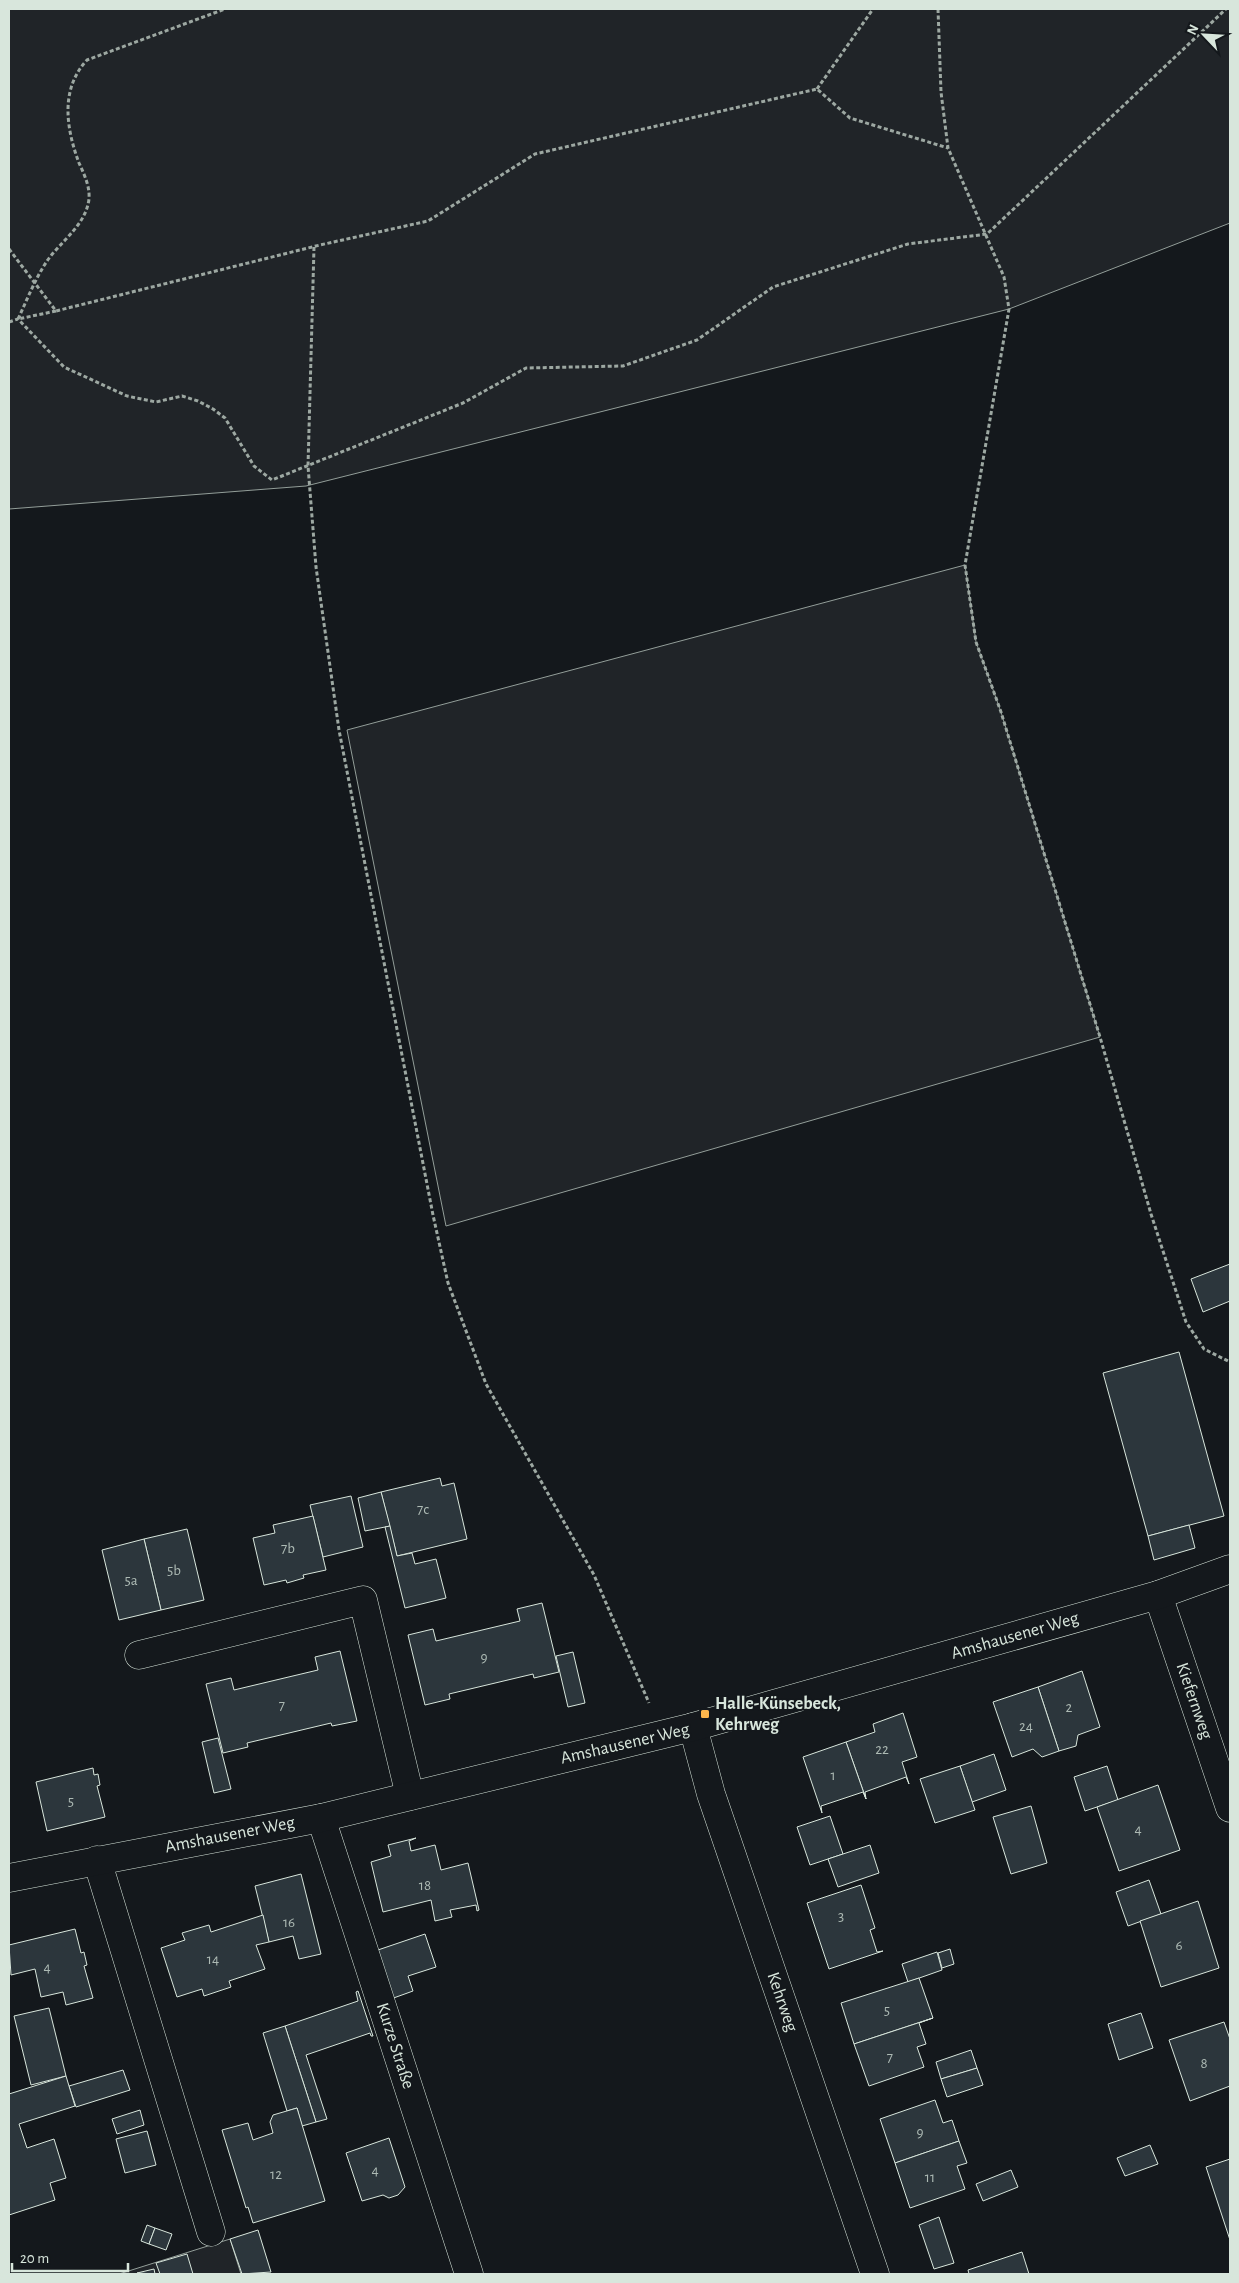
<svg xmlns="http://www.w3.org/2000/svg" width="1239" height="2283" viewBox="0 0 1239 2283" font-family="'Alegreya Sans',sans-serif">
	<rect width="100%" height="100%" fill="#14181c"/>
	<!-- green -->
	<g fill="#202428" stroke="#939e99">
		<polygon points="9,9 1230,9 1230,223 1009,309 306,486 9,509"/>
		<polygon points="965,565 976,642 1001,712 1100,1037 446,1226 347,730"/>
		<polygon points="230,2239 241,2274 119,2274"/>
	</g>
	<!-- building -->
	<g fill="#2c363c" stroke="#d8e6dc">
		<polygon points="1230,1264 1230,1301 1203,1312 1191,1279"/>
		<polygon points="1179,1352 1224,1516 1148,1536 1103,1373"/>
		<polygon points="440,1478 442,1486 454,1483 467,1539 397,1556 381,1492"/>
		<polygon points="381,1492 390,1526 365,1531 358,1498"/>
		<polygon points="351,1496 363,1547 323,1557 310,1505"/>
		<polygon points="313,1516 326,1570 303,1575 304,1578 287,1583 286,1580 264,1585 253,1538 275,1533 273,1525"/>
		<polygon points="1189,1525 1195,1548 1154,1560 1148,1536"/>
		<polygon points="390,1526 397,1556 412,1553 415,1564 436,1559 446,1598 405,1608 385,1527"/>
		<polygon points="187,1529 204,1600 161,1610 144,1539"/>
		<polygon points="144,1539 161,1610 119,1620 102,1550"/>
		<polygon points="542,1603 559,1672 534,1678 533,1674 449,1694 450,1699 425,1705 408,1635 433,1629 436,1641 520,1621 517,1609"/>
		<polygon points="340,1651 357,1721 332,1726 331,1723 247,1743 248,1747 223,1753 206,1684 231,1678 234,1690 318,1670 315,1657"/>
		<polygon points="573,1652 585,1703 568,1707 556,1656"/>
		<polygon points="1082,1671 1100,1727 1078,1735 1076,1746 1059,1751 1038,1687"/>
		<polygon points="1038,1687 1059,1751 1042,1757 1033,1749 1012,1757 993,1702"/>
		<polygon points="903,1713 917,1757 902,1762 909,1784 906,1777 865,1792 866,1799 846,1742 875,1732 873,1724"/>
		<polygon points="218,1738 231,1789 214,1793 202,1742"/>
		<polygon points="846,1742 866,1799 863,1792 821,1806 822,1813 803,1757"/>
		<polygon points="994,1754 1006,1790 972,1802 960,1766"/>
		<polygon points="960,1766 975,1810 935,1823 920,1779"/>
		<polygon points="1107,1766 1118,1800 1085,1811 1074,1777"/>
		<polygon points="93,1768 94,1775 98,1774 100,1785 97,1786 105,1817 47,1831 36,1782"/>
		<polygon points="1158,1785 1180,1850 1119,1871 1097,1807"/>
		<polygon points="1031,1806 1047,1863 1011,1874 993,1817"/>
		<polygon points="830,1816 843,1854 810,1865 797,1827"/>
		<polygon points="416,1838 409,1841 411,1851 435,1845 441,1870 468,1863 479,1910 477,1911 476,1905 450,1910 452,1917 435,1921 431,1900 383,1912 371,1862 391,1856 388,1845"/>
		<polygon points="870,1845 879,1873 838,1887 828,1859"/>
		<polygon points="301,1874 321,1954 299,1959 293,1936 269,1942 255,1886"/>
		<polygon points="1149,1880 1161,1914 1128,1926 1116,1892"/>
		<polygon points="861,1885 875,1928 870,1930 877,1952 883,1951 829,1969 807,1903"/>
		<polygon points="1198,1901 1219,1968 1161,1987 1140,1921"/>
		<polygon points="263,1915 269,1942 256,1945 265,1969 229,1981 231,1987 204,1996 202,1989 177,1997 161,1948 185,1940 182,1933 209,1925 211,1932"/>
		<polygon points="75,1929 81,1953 84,1952 87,1965 84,1966 93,1998 66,2005 63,1992 41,1997 35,1969 11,1975 9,1945"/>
		<polygon points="425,1934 436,1967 408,1976 413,1991 388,2000 372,1952"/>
		<polygon points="950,1949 954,1964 942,1968 938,1953"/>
		<polygon points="937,1952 942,1970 908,1982 902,1964"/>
		<polygon points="919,1978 933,2018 854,2044 841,2003"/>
		<polygon points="358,1991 373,2036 371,2036 370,2033 306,2055 327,2119 316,2122 285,2026 358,2001 356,1992"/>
		<polygon points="49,2008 66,2076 31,2085 14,2016"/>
		<polygon points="1141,2013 1153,2048 1119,2060 1108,2024"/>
		<polygon points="933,2018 919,2023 926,2044 917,2047 924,2067 869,2086 854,2044"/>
		<polygon points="1224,2022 1230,2039 1230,2086 1190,2101 1169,2040"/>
		<polygon points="285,2026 316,2122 302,2126 297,2108 287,2111 263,2033"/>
		<polygon points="971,2050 977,2068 941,2079 936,2062"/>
		<polygon points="977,2068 983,2085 947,2097 941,2079"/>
		<polygon points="123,2070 130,2090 76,2107 69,2086"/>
		<polygon points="66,2076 75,2106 19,2124 27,2148 54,2139 66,2178 50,2183 55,2200 9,2215 9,2094"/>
		<polygon points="935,2100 943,2123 952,2120 959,2141 895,2163 880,2119"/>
		<polygon points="297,2108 325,2201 253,2223 248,2207 246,2208 222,2130 248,2123 253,2140 273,2133 270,2122 273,2115"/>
		<polygon points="140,2110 144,2125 117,2134 112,2119"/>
		<polygon points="147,2131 156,2165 125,2173 116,2139"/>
		<polygon points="389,2138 405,2187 398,2195 389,2198 383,2195 362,2201 346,2153"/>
		<polygon points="959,2141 967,2163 957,2166 965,2189 910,2208 895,2163"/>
		<polygon points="1150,2145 1158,2164 1125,2176 1117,2158"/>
		<polygon points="1230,2159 1230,2240 1206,2167"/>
		<polygon points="1011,2170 1018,2187 983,2201 976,2184"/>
		<polygon points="939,2217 954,2263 934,2269 919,2225"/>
		<polygon points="147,2225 155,2228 149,2244 141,2241"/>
		<polygon points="155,2228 172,2234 166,2250 149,2244"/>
		<polygon points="258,2230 271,2272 242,2274 230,2239"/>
		<polygon points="1022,2252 1029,2274 969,2274 968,2270"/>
		<polygon points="187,2254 193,2274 160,2274 156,2263"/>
		<polygon points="154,2269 155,2274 137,2273"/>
	</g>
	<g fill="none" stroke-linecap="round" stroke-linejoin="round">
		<!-- minor casing -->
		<g stroke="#d8e6dc" stroke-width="29">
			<g id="minor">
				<polyline points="1158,1595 1230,1808"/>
				<polyline points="139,1655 363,1600 410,1796"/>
				<polyline points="693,1727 711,1794 875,2274"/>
				<polyline points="321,1818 469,2274"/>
				<polyline points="97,1860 211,2232"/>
				<polyline points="9,1878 321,1818 693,1727 1158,1595 1230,1569"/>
			</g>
		</g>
		<!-- path -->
		<g stroke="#9da8a2" stroke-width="3" stroke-dasharray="4 2.5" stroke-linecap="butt">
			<polyline points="938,9 941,92 948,148 1004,277 1009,309 965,565 976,642 1001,712 1100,1037 1151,1214 1186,1322 1204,1349 1230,1362"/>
			<polyline points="817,89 873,9"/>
			<polyline points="314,247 308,466 316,567 339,730 433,1215 448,1283 486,1384 594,1575 649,1703"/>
			<polyline points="9,249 56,311 320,245 428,221 535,154 817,89 850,118 948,148"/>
			<path d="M56,311L18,319C27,300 35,279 47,261C61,241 86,225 89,199C90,186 84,174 79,163C66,128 60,89 87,60L225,9"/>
			<polyline points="9,322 18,319 64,367 127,396 156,402 182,396 198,401 213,409 225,418 254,466 272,480 463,403 526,368 623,366 697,340 773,287 908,244 987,234 1226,9"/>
		</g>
		<!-- minor -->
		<use href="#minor" stroke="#14181c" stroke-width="28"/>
	</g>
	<!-- markers -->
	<rect fill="#ffb74d" stroke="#14181c" stroke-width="2" x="700" y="1709" width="10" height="10" rx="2.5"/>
	<g text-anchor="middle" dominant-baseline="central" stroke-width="4" stroke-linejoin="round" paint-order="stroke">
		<!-- number labels -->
		<g font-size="15" fill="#adbab4">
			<text x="423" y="1509">7c</text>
			<text x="288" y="1548">7b</text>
			<text x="174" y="1570">5b</text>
			<text x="131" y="1580">5a</text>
			<text x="484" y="1657">9</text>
			<text x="282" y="1705">7</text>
			<text x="1069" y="1707">2</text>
			<text x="1026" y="1726">24</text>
			<text x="882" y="1749">22</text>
			<text x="833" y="1775">1</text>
			<text x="71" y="1801">5</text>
			<text x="1138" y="1829">4</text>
			<text x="425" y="1885">18</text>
			<text x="841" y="1916">3</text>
			<text x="289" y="1922">16</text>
			<text x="1179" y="1945">6</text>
			<text x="213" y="1959">14</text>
			<text x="47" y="1967">4</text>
			<text x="887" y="2010">5</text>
			<text x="890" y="2057">7</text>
			<text x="1204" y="2063">8</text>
			<text x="920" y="2132">9</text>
			<text x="375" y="2170">4</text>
			<text x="276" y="2174">12</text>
			<text x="930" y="2177">11</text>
		</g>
		<!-- street labels -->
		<g font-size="18" fill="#d8e6dc" stroke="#14181c">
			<text transform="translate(1015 1636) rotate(-16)">Amshausener Weg</text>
			<text transform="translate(1194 1701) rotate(71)">Kiefernweg</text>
			<text transform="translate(625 1744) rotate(-13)">Amshausener Weg</text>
			<text transform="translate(230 1835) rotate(-11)">Amshausener Weg</text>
			<text transform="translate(782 2002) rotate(71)">Kehrweg</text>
			<text transform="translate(395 2046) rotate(72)">Kurze Straße</text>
		</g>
		<!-- poi labels -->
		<g font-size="18" font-weight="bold" fill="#d8e6dc" stroke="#14181c" text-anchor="start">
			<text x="715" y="1704">Halle-Künsebeck,<tspan x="715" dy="21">Kehrweg</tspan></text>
		</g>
	</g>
	<!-- border -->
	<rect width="1239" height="2283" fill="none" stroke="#d8e6dc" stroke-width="20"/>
	<!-- north arrow -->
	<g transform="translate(1204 35) rotate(295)" stroke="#14181c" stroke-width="4" paint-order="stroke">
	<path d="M0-4L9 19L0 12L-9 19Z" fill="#d8e6dc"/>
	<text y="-8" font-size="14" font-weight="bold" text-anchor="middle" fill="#d8e6dc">N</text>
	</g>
	<!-- scale -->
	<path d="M12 2263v8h116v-8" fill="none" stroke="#d8e6dc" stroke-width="2.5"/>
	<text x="20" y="2263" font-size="15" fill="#d8e6dc" stroke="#14181c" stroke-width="4" paint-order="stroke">20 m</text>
</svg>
